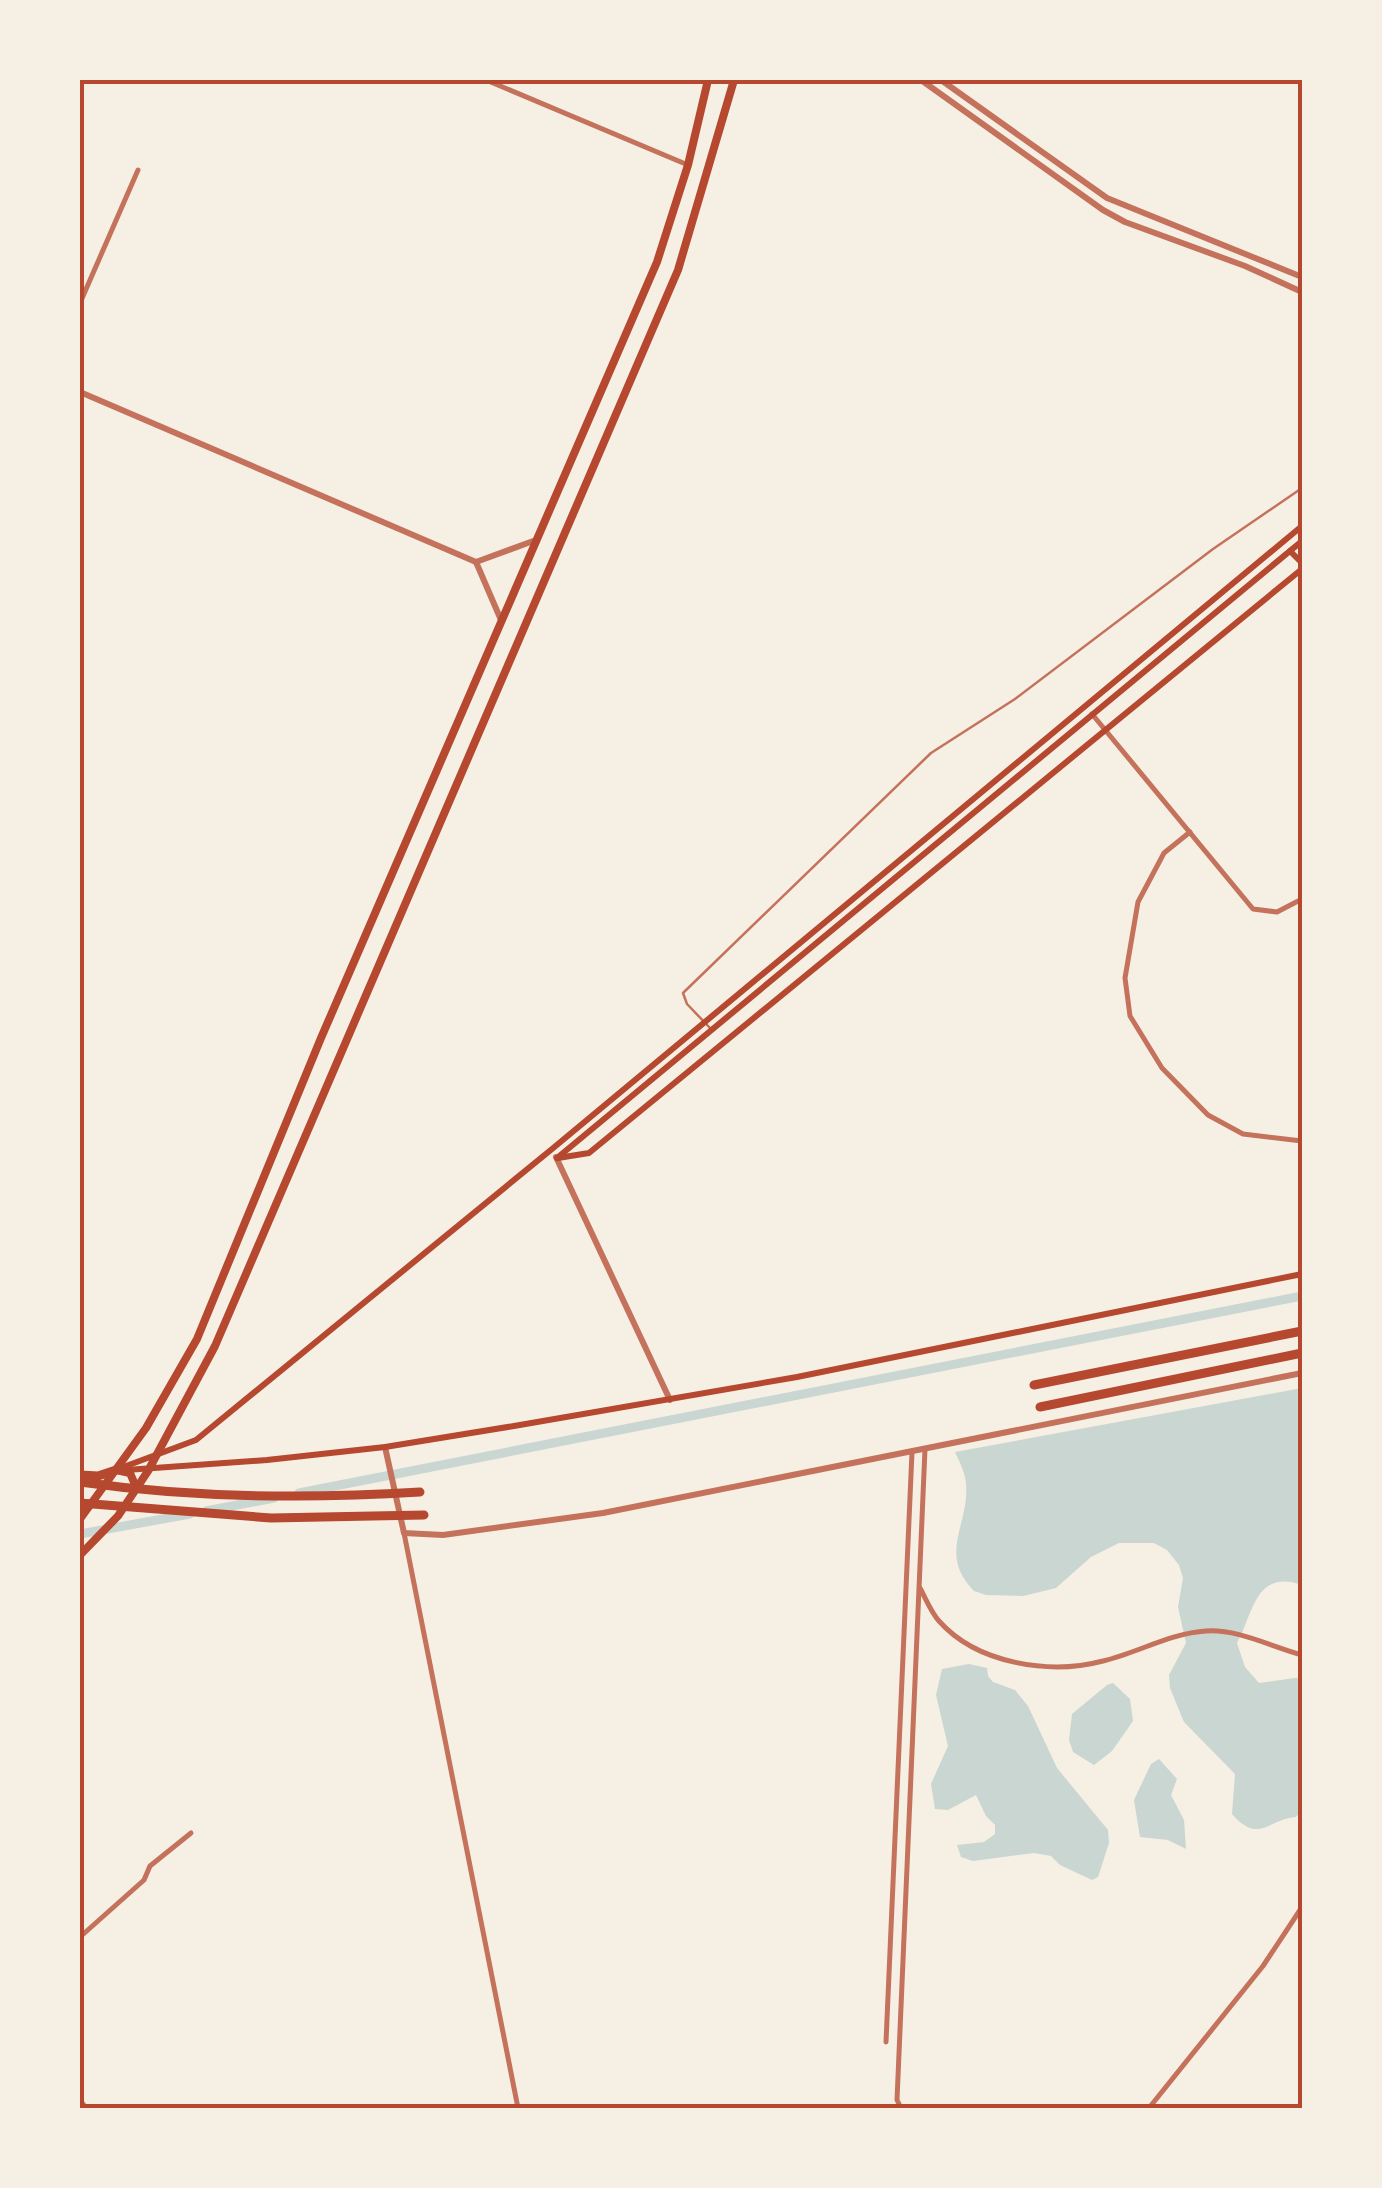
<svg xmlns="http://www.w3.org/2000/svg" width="1382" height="2188" viewBox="0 0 1382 2188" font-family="'Roboto Condensed',sans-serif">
	<rect width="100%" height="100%" fill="#f6efe4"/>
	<!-- water -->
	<g fill="#c9d6d2">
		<path d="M1302,1388V1585C1255,1568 1253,1615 1237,1643L1245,1667L1259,1683L1302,1677V1809L1296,1817C1268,1819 1259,1845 1232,1814L1235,1774L1184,1722L1170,1688L1169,1675L1186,1643L1178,1607L1183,1578L1179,1565L1167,1550L1154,1543H1119L1091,1557L1056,1588L1023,1596L986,1595L974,1591C937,1553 970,1525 966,1483C965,1472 959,1461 955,1452Z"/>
		<polygon points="969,1664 987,1668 988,1676 993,1682 1015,1690 1028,1706 1057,1768 1108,1830 1109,1843 1098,1877 1092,1880 1060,1865 1051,1856 1034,1853 973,1861 961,1857 957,1845 984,1842 995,1834 995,1825 986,1816 976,1795 948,1810 935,1809 931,1784 948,1746 936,1695 942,1669"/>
		<polygon points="1113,1683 1130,1699 1133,1721 1112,1751 1094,1765 1073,1752 1069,1740 1072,1714 1107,1685"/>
		<polygon points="1159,1759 1177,1779 1171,1795 1184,1820 1186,1849 1168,1840 1140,1837 1134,1800 1151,1764"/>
	</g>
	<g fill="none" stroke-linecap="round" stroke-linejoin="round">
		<!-- canal -->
		<g stroke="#c9d6d2" stroke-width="9">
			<polyline points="299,1493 1302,1296"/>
			<polyline points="206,1511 274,1498"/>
			<polyline points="80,1534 190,1514"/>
		</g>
		<!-- service -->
		<polyline stroke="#c5725c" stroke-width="2.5" points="710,1028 687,1004 683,993 931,753 1015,699 1213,549 1302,488"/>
		<!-- minor -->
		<g stroke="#c5725c" stroke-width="5">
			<polyline points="486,80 688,165"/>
			<polyline points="80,303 138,170"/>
			<polyline points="1092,714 1253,909 1277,912 1302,899"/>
			<polyline points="1190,832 1164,853 1138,902 1125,978 1130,1016 1162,1068 1208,1115 1243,1134 1302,1141"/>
			<polyline points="404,1533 518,2108"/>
			<path d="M920,1588C926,1599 931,1612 939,1621C977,1664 1050,1675 1103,1661C1137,1653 1171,1633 1206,1631C1239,1629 1271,1647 1302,1655"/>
			<polyline points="80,1937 144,1880 150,1866 191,1833"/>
			<polyline points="886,2042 912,1452"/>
			<polyline points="80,2100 86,2108"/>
			<polyline points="901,2108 897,2100 925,1449"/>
			<polyline points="1149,2108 1263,1966 1302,1907"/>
		</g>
		<!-- tertiary -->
		<g stroke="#c5725c" stroke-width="6">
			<polyline points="921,80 1103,210 1125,222 1245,266 1302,292"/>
			<polyline points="941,80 1107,198 1302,277"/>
			<polyline points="80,392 476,562"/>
			<polyline points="476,562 536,540"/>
			<polyline points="476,562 501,620"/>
			<polyline points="556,1157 670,1400"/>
			<polyline points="385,1447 404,1533 443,1535 603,1513 1302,1373"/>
		</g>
		<!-- secondary -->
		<g stroke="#b5482f" stroke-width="6">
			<polyline points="1290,551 1302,563"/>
			<polyline points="557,1158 1302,541"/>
			<polyline points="558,1158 589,1153 1302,569"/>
			<polyline points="118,1469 196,1440 552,1149 1302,526"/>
			<polyline points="126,1470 267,1460 385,1447 514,1426 797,1377 1302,1274"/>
		</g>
		<!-- trunk -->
		<g stroke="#b5482f" stroke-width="8">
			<polyline points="116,1470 130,1473 136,1487"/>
			<polyline points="80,1519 146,1428 197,1339 321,1038 657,262 688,165 708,80"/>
			<polyline points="80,1555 118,1516 148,1471 215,1346 678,270 734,80"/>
		</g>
		<!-- motorway -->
		<g stroke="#b5482f" stroke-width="9">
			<polyline points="1034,1385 1302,1331"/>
			<polyline points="1040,1407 1302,1353"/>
			<polyline points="80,1475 98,1476 116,1470"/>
			<path d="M80,1482C193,1498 307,1499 420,1492"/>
			<polyline points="80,1503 271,1518 424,1515"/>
		</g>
	</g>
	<!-- border -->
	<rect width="1382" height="2188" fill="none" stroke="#f6efe4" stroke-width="165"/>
	<rect x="82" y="82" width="1218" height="2024" fill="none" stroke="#b5482f" stroke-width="4"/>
</svg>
